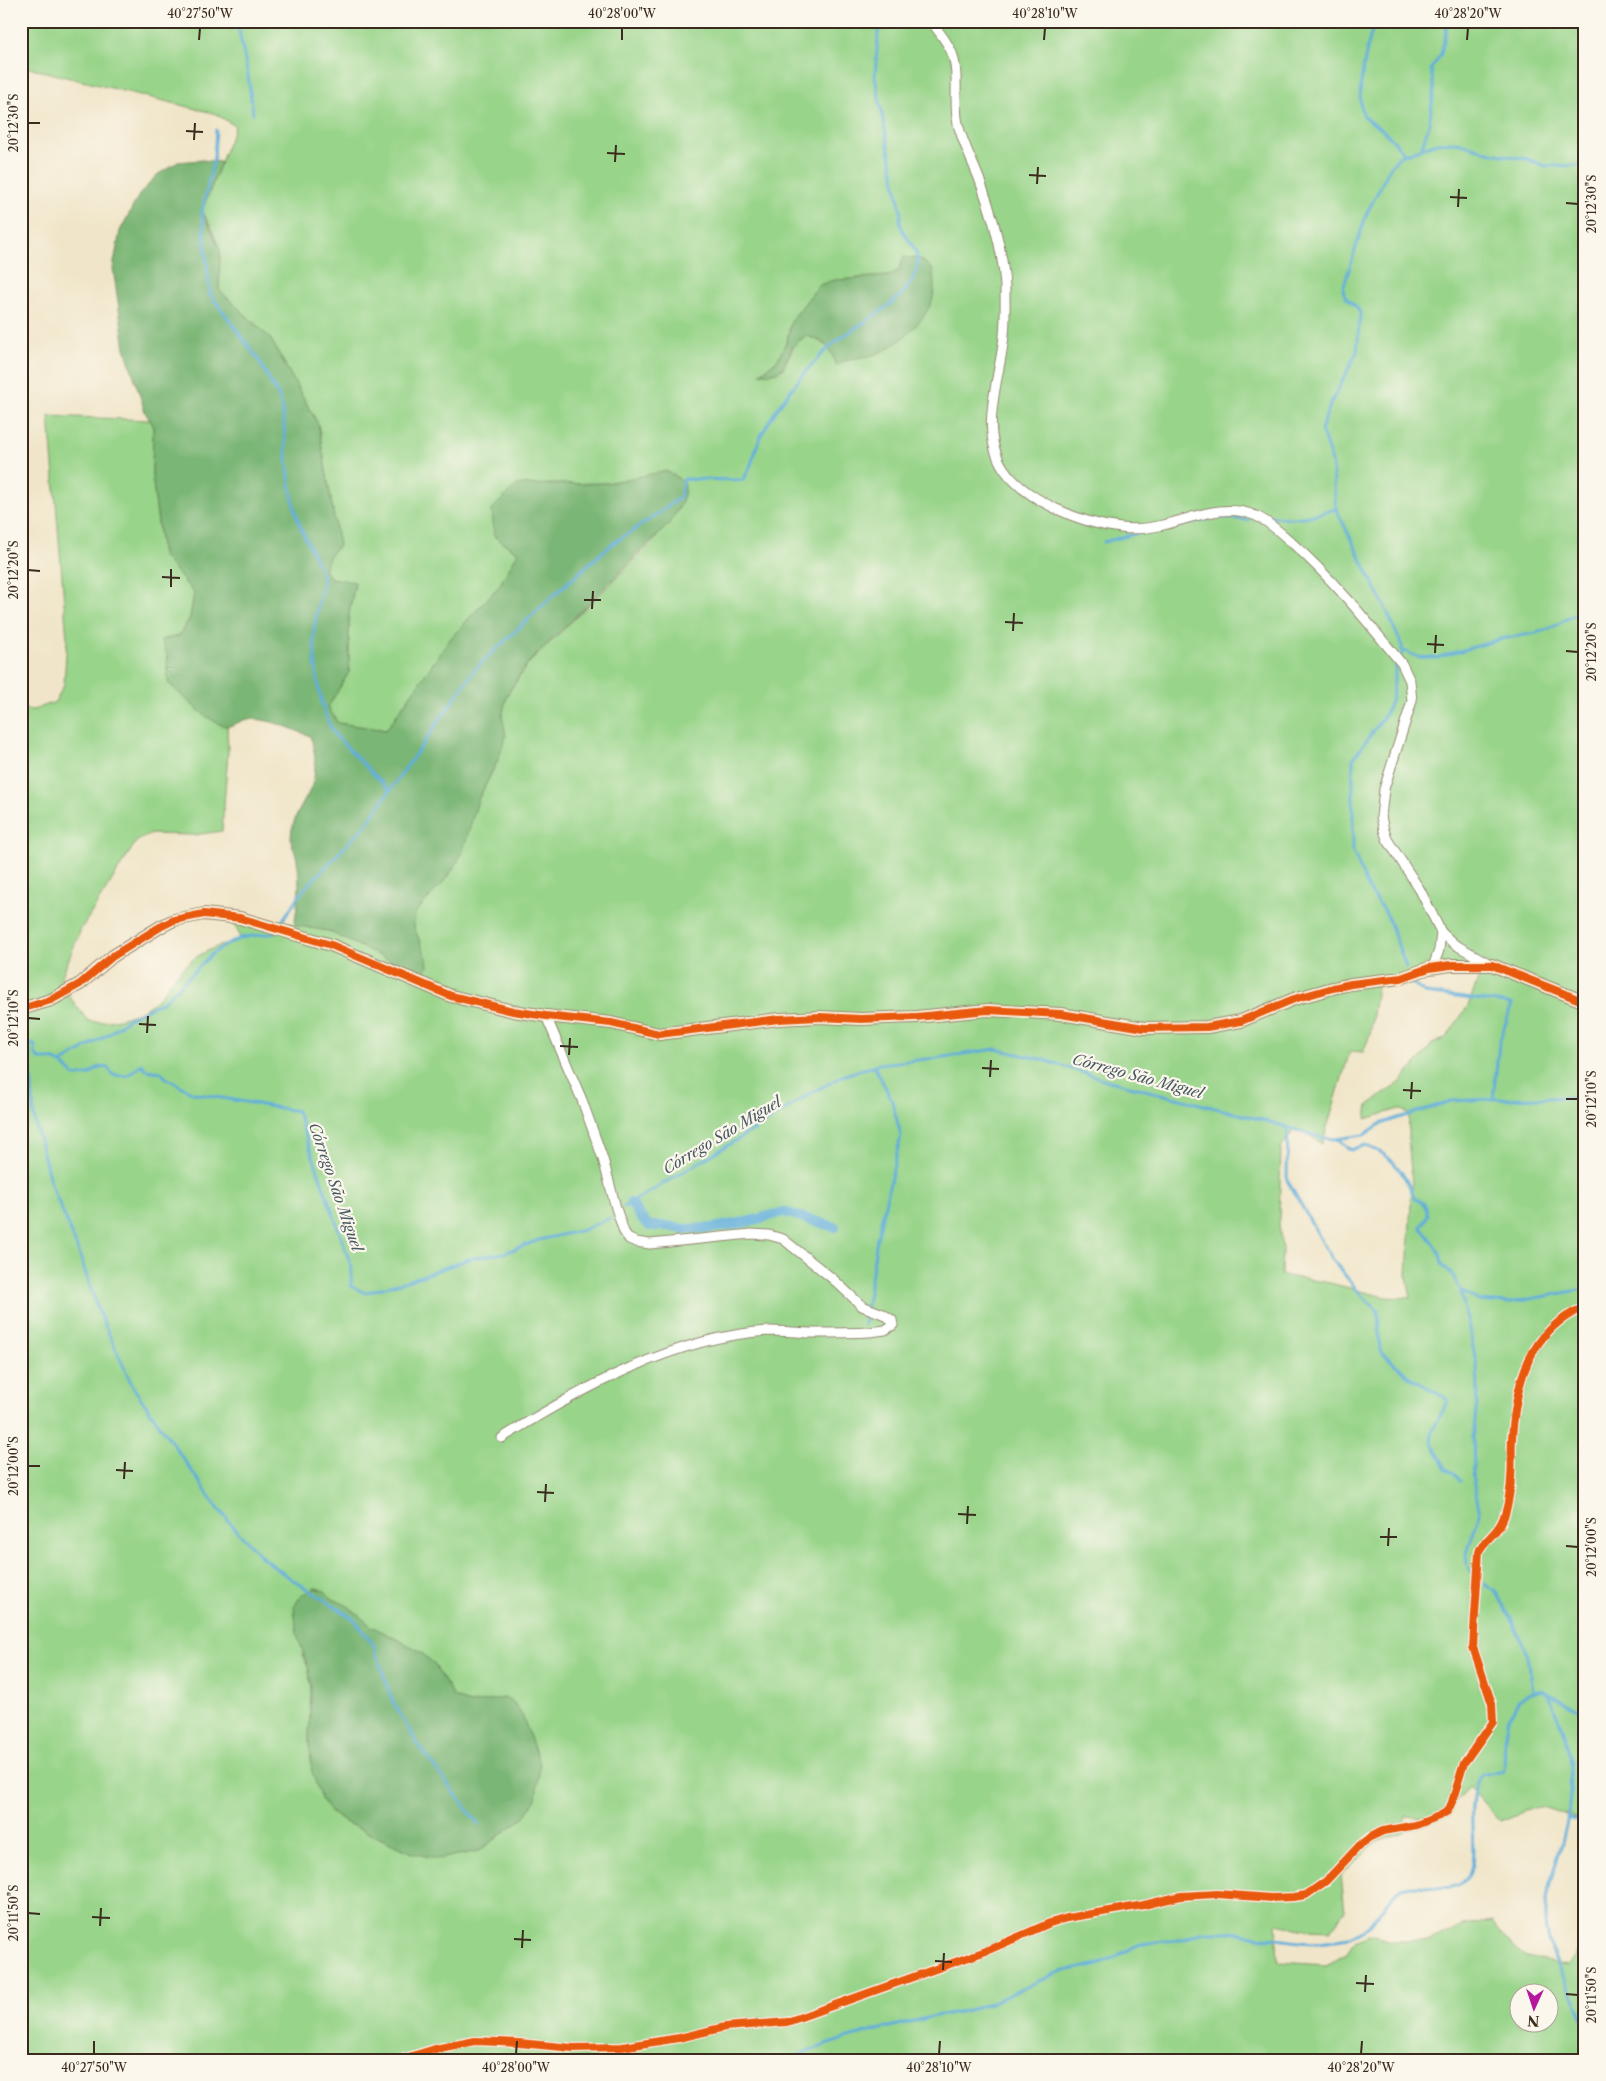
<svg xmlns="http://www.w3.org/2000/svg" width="1606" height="2081" viewBox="0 0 1606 2081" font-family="'Libre Caslon Text',serif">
	<rect width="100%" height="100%" fill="#fbf7ec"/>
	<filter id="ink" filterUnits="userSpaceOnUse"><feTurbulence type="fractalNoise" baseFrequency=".02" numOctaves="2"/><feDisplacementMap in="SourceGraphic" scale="10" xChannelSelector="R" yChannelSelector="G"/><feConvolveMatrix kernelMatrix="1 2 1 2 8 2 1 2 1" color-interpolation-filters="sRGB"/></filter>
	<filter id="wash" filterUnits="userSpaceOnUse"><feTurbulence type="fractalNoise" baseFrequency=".0096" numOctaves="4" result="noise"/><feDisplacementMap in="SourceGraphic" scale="20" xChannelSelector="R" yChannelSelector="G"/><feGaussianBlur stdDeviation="1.12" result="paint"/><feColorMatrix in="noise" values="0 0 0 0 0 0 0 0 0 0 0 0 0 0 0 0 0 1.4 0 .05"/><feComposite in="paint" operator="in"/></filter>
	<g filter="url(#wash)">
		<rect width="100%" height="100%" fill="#f0e5c8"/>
		<!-- green -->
		<path fill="#98d489" stroke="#6a7f54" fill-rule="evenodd" d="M21,21H1585V1820L1545,1807L1525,1811L1500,1821L1469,1787L1447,1808L1428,1818L1405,1816V1832L1377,1841L1341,1875L1345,1911L1330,1931L1307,1930L1276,1924L1278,1962L1326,1965L1346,1955L1353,1942L1370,1935L1392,1941H1430L1463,1926L1492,1921C1502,1932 1513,1952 1528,1957C1540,1961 1554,1962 1567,1965L1576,1955L1585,1937V2060H21V709L33,710L55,702L64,685L67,639L49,416L150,420L153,425L152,475L162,555L194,593L190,618L178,636L161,640L167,655L168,682L208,717L227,726L228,752L222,831L194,835L149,834L136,842L81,929L59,983L88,1021C110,1024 138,1016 154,1002C164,994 170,981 179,972C198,952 215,947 240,939L232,913L328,931L422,976L421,943L414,928L415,913L432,894L470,823L478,800L498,760L505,736L502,716L507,695L527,665L651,544L680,507L666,472L607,483L517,485L494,536L518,553L499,586L451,638L386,730L338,723L328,707L349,672V614L355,583L331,578L323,570L331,553L339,546L318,424L270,338L219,290L220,249L210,225L202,211L235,126L216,114L197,109L21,66ZM899,270L853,360H842C831,349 821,340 806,336L795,344L782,370L762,372L778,359L787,341L791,321L819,285L858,278L889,276ZM1483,966L1468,1006L1445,1039L1433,1043L1401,1082L1368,1105L1366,1119L1399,1109L1409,1113L1408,1136L1412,1184L1407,1276L1411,1298L1385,1297L1330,1283L1281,1275L1282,1250L1279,1223L1281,1147L1294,1131L1305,1132L1322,1144L1350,1051L1363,1052L1370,1035L1378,980ZM318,1588L333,1599L348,1606L371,1626L418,1650L434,1664L454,1697L470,1704L479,1703L525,1722L526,1731L540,1764L524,1817L479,1851L412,1853L345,1822L330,1812L309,1740L311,1689L309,1670L303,1655ZM1518,1994H1548V2024H1518Z"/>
		<!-- forest -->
		<g fill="#7ab675" stroke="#5a704a">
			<path d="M202,160L221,162L202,211L220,249L219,290L270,338L318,424L339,546L331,553L324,570L331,578L355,582L349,614V672L328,707L338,723L386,730L451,638L499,586L518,553L494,536L492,509L517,485L607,483L666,471L677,477L685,484C685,501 677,511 668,525L527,664L507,695L502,716L506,736L498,760L478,800L462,854L448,877L415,913L414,928L427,958L428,967L422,976L328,931L294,925C298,904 301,881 297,860C296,853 291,845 291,838C291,819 304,804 311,788C317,773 316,750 310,736C292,729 271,719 251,719C243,718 234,727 226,726C208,723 181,694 168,683L167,655L161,640L179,636L190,618L194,593L162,555L152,475L153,425L145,412L125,348L113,268L120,231L139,195L157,175L178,162Z"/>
			<path d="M903,257L921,259L933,270C933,279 936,292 932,301C924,322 895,349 873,355C861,358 845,358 836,366C830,347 826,341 806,336C801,339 796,342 793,346C782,365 786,376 760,373L765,371L778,359L787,341L791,321L819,285L834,280L889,276L899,270Z"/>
			<polygon points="315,1588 325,1591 333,1599 348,1606 371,1626 418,1650 434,1664 454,1697 470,1704 504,1698 514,1703 522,1715 540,1764 536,1799 524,1817 479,1851 439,1859 412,1853 345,1822 330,1812 321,1799 312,1772 309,1740 311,1690 309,1670 297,1634 294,1607 301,1595"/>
		</g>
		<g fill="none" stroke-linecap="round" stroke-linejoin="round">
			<!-- stream -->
			<g stroke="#61aeda" stroke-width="3">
				<polyline points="237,21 248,75 253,114"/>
				<path d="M1375,21C1369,39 1352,102 1365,117C1369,122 1376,125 1381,129C1390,136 1397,145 1405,154"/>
				<path d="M216,130L214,157L202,212L210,294L258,359L278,395L282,406C286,443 287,481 297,517C303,539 319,559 323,580C321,598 314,617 314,634C314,664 319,710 335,735L390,791"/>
				<polyline points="1422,147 1429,124 1434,90 1431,69 1441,54 1448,21"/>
				<path d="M1266,515C1294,522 1310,516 1336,509"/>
				<polyline points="1165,529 1216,517 1248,520"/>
				<polyline points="1104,542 1142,532"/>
				<polyline points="1402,650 1418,657 1436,658 1501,639 1536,633 1551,628 1585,609"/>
				<path d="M1402,654V646L1385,607L1336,509L1332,461L1321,430L1330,405L1357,352L1360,313C1357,302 1345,304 1343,289L1366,215L1391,166L1400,156L1437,143L1457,142L1491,153L1527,159L1545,166L1585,165"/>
				<polyline points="1396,666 1392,697 1389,707 1382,719 1353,759 1353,851 1368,888 1387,915 1406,967"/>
				<path d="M280,924L304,889L365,826L476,668L556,593L612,544L652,518L680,497L684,479L743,480C754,464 753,454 760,438C776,406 805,369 832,345C851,328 905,302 913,278C916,272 919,263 917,256C913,238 896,234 901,212L875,77L879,21"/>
				<polyline points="1412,983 1425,993 1512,1004 1499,1043 1493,1099"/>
				<polyline points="21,1037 27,1043 35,1045 35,1054 39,1059 52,1059 61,1063 75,1076 89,1075 99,1067 108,1068 113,1075 127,1076 142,1064 146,1070 161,1072 166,1078 193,1093 297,1111 352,1268 351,1286 365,1293 410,1280 472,1258 504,1253 539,1240 583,1230 610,1218"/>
				<polyline points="29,1044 34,1117 50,1181 79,1253 98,1310 133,1387 217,1507 238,1532 262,1557 284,1574 354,1619 374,1646 392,1700 418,1745 479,1825"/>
				<polyline points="61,1063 109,1034 129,1018 164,1001 213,953 231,942 245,937 276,933"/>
				<polyline points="1288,1127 1287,1180 1332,1259 1357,1290 1378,1311 1380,1351 1411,1378 1447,1399 1448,1401 1433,1430 1431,1440 1445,1468 1454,1473 1460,1481"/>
				<path d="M1337,1139L1351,1150L1365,1145C1371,1148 1378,1150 1383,1154C1399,1164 1408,1182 1415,1199C1425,1202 1425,1205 1428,1215L1421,1227L1440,1253L1442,1264L1452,1274L1461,1291L1479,1301L1508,1303L1585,1289"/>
				<polyline points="624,1207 762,1125 808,1095 842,1076 879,1064 937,1058 996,1049 1044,1060 1106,1080 1270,1122 1323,1138 1335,1139 1364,1135 1380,1124 1451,1101 1493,1099 1585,1097"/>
				<polyline points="1461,1292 1477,1366 1478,1392 1473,1439 1474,1467 1472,1475 1480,1513 1466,1556 1467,1564 1474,1576"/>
				<polyline points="864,1325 877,1239 901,1135 891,1098 874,1066"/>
				<polyline points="1483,1583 1495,1591 1509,1615 1528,1656 1533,1692"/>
				<path d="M1549,1694C1554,1708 1560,1722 1565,1737C1574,1769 1571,1808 1563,1839C1556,1867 1544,1891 1546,1921C1548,1958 1573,1989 1585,2024"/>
				<polyline points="1567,1817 1585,1821"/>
				<polyline points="21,1887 26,1947"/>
				<path d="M787,2060C830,2041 878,2029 923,2019C941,2014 959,2013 976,2008C1005,1999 1030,1984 1057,1973C1070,1969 1085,1968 1098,1964C1114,1958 1128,1949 1144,1944C1158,1940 1172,1942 1185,1939C1191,1937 1196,1934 1201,1933C1248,1926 1298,1952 1342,1939C1351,1936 1362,1932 1369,1926C1379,1917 1393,1890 1405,1886C1423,1881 1451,1896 1465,1880C1484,1858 1460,1808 1481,1775L1504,1770L1505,1737L1507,1722L1519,1700L1527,1694L1543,1690L1585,1714"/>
			</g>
			<!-- canal -->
			<polyline stroke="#61aeda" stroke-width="10" points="631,1203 641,1218 649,1226 669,1226 682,1229 712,1228 746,1222 784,1212 835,1227"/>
		</g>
	</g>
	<g filter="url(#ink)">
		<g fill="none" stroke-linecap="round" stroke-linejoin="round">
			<!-- street casing -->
			<g stroke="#968873" stroke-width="11">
				<g id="street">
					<path d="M931,21C938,31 947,41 952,53C960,75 953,101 958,124C963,144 973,162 980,181C993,216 1003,250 1005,287C1005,306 1006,326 1003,344C998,384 979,432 1004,469C1026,501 1083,524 1121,528C1135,530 1150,528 1163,525C1193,518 1225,502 1256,516C1268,521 1280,532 1290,541C1332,578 1367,621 1402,664L1410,681L1412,701L1384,789L1381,817L1384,830L1387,839L1420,890L1441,932L1454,944L1492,965"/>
					<polyline points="1433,967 1439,950 1441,932"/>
					<path d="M502,1438C580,1389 674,1337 768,1331C781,1331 796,1332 809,1333C830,1333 850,1333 870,1332L885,1330L893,1325L892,1320L883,1314L862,1306L833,1279L783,1239L769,1235L751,1234L650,1244L636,1242L629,1239L624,1232L616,1208L603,1159L582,1100L546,1016"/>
					<path d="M399,2060L435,2049L475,2041L519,2043L573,2048L622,2047L679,2038L725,2027L787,2022L986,1951L1050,1923L1067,1918L1144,1905L1181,1896L1217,1894L1272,1898L1294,1897L1306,1895L1326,1881L1360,1845L1370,1837L1383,1831L1416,1825L1439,1816L1448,1811L1452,1802L1464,1763L1493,1722L1492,1704L1473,1647L1479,1551C1484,1542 1492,1536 1498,1528C1504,1520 1508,1506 1509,1496C1513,1477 1511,1457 1512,1438C1516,1383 1528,1330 1585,1307"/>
				</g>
			</g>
			<!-- secondary casing -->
			<g stroke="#968873" stroke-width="14">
				<polyline id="secondary" points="21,1009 51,1000 80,984 113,956 160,927 174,920 204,914 240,918 331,945 451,996 513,1011 546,1016 611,1023 659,1034 779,1019 820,1017 861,1019 916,1017 988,1010 1061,1014 1144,1028 1207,1027 1241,1021 1294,999 1333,988 1351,984 1401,978 1429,968 1451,965 1492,965 1585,1002"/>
			</g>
			<!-- street -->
			<use href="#street" stroke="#fff" stroke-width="9"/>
			<!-- secondary -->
			<use href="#secondary" stroke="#fae7c3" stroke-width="12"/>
			<!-- cycleway casing -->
			<g stroke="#fbf7ec" stroke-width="11">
				<g id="cycleway">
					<polyline points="21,1009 51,1000 80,984 113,956 160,927 174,920 204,914 240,918 331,945 451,996 513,1011 546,1016 611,1023 659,1034 779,1019 820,1017 861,1019 916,1017 988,1010 1061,1014 1144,1028 1207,1027 1241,1021 1294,999 1333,988 1351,984 1401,978 1429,968 1451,965 1492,965 1585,1002"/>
					<path d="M399,2060L435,2049L475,2041L519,2043L573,2048L622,2047L679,2038L725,2027L787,2022L986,1951L1050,1923L1067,1918L1144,1905L1181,1896L1217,1894L1272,1898L1294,1897L1306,1895L1326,1881L1360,1845L1370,1837L1383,1831L1416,1825L1439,1816L1448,1811L1452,1802L1464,1763L1493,1722L1492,1704L1473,1647L1479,1551C1484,1542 1492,1536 1498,1528C1504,1520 1508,1506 1509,1496C1513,1477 1511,1457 1512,1438C1516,1383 1528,1330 1585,1307"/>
				</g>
			</g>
			<!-- cycleway -->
			<use href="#cycleway" stroke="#e8590c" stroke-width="8"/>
		</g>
	</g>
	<!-- ticks -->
	<path fill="none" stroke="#3b2a1e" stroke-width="2" d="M199,40L200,28M622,40V28M1044,40L1045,28M1467,40L1468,28M28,123H40M186,131L203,132M194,140L195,123M607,153L625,154M615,162L616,145M1029,175L1046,176M1037,184L1038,167M1450,197L1467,198M1566,203L1578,204M1458,207L1459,189M28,570L40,571M162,577L180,578M171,587V569M584,600H601M592,609L593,591M1005,622L1023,623M1013,631L1014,613M1427,644L1444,645M1566,651L1578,652M1435,653L1436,635M28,1018L40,1019M139,1024L156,1025M147,1033L148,1016M560,1046L578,1047M569,1055L570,1038M982,1068L999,1069M990,1077L991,1060M1403,1090L1421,1091M1411,1099L1412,1082M1566,1099H1578M28,1466H40M116,1470L133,1471M124,1479L125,1462M537,1492L554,1493M545,1502L546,1484M958,1514L976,1515M967,1524L968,1506M1380,1537H1397M1388,1546L1389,1528M1566,1546L1578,1547M28,1913L40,1914M92,1917L110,1918M100,1926L101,1908M514,1939L531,1940M522,1948L523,1930M935,1961L952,1962M943,1970L944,1953M1356,1983L1374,1984M1365,1992L1366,1975M1566,1994L1578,1995M94,2054V2041M516,2054L517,2041M939,2054L940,2041M1361,2054L1362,2041"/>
	<g text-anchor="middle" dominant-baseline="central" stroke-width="4.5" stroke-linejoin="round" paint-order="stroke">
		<!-- water labels -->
		<g font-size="15" font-style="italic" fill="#485860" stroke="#fbf7ec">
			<text transform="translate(1138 1076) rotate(15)">Córrego São Miguel</text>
			<text transform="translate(722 1135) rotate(-31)">Córrego São Miguel</text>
			<text transform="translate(336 1187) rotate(71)">Córrego São Miguel</text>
		</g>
	</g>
	<!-- margin -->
	<rect width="1606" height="2081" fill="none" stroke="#fbf7ec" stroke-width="55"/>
	<!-- north arrow -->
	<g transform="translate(1534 2008) rotate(183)"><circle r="24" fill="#fbf7ec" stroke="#aea59a"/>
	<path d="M0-4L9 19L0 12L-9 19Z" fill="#b5179e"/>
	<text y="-8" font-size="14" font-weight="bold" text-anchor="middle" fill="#3b2a1e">N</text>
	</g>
	<rect x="28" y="28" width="1550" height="2026" fill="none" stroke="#3b2a1e" stroke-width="2"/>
	<g font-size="12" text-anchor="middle" fill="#3b2a1e">
		<text x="200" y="18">40°27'50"W</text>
		<text x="622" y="18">40°28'00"W</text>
		<text x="1045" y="18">40°28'10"W</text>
		<text x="1468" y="18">40°28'20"W</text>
		<text transform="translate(14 123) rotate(-90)" y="4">20°12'30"S</text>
		<text transform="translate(1592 204) rotate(-90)" y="4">20°12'30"S</text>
		<text transform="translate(14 570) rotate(-90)" y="4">20°12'20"S</text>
		<text transform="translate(1592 652) rotate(-90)" y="4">20°12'20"S</text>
		<text transform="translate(14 1018) rotate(-90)" y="4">20°12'10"S</text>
		<text transform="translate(1592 1099) rotate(-90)" y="4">20°12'10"S</text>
		<text transform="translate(14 1466) rotate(-90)" y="4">20°12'00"S</text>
		<text transform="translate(1592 1547) rotate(-90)" y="4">20°12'00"S</text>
		<text transform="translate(14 1913) rotate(-90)" y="4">20°11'50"S</text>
		<text transform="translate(1592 1995) rotate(-90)" y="4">20°11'50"S</text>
		<text x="94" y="2072">40°27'50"W</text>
		<text x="516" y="2072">40°28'00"W</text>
		<text x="939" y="2072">40°28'10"W</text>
		<text x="1361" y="2072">40°28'20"W</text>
	</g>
</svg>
